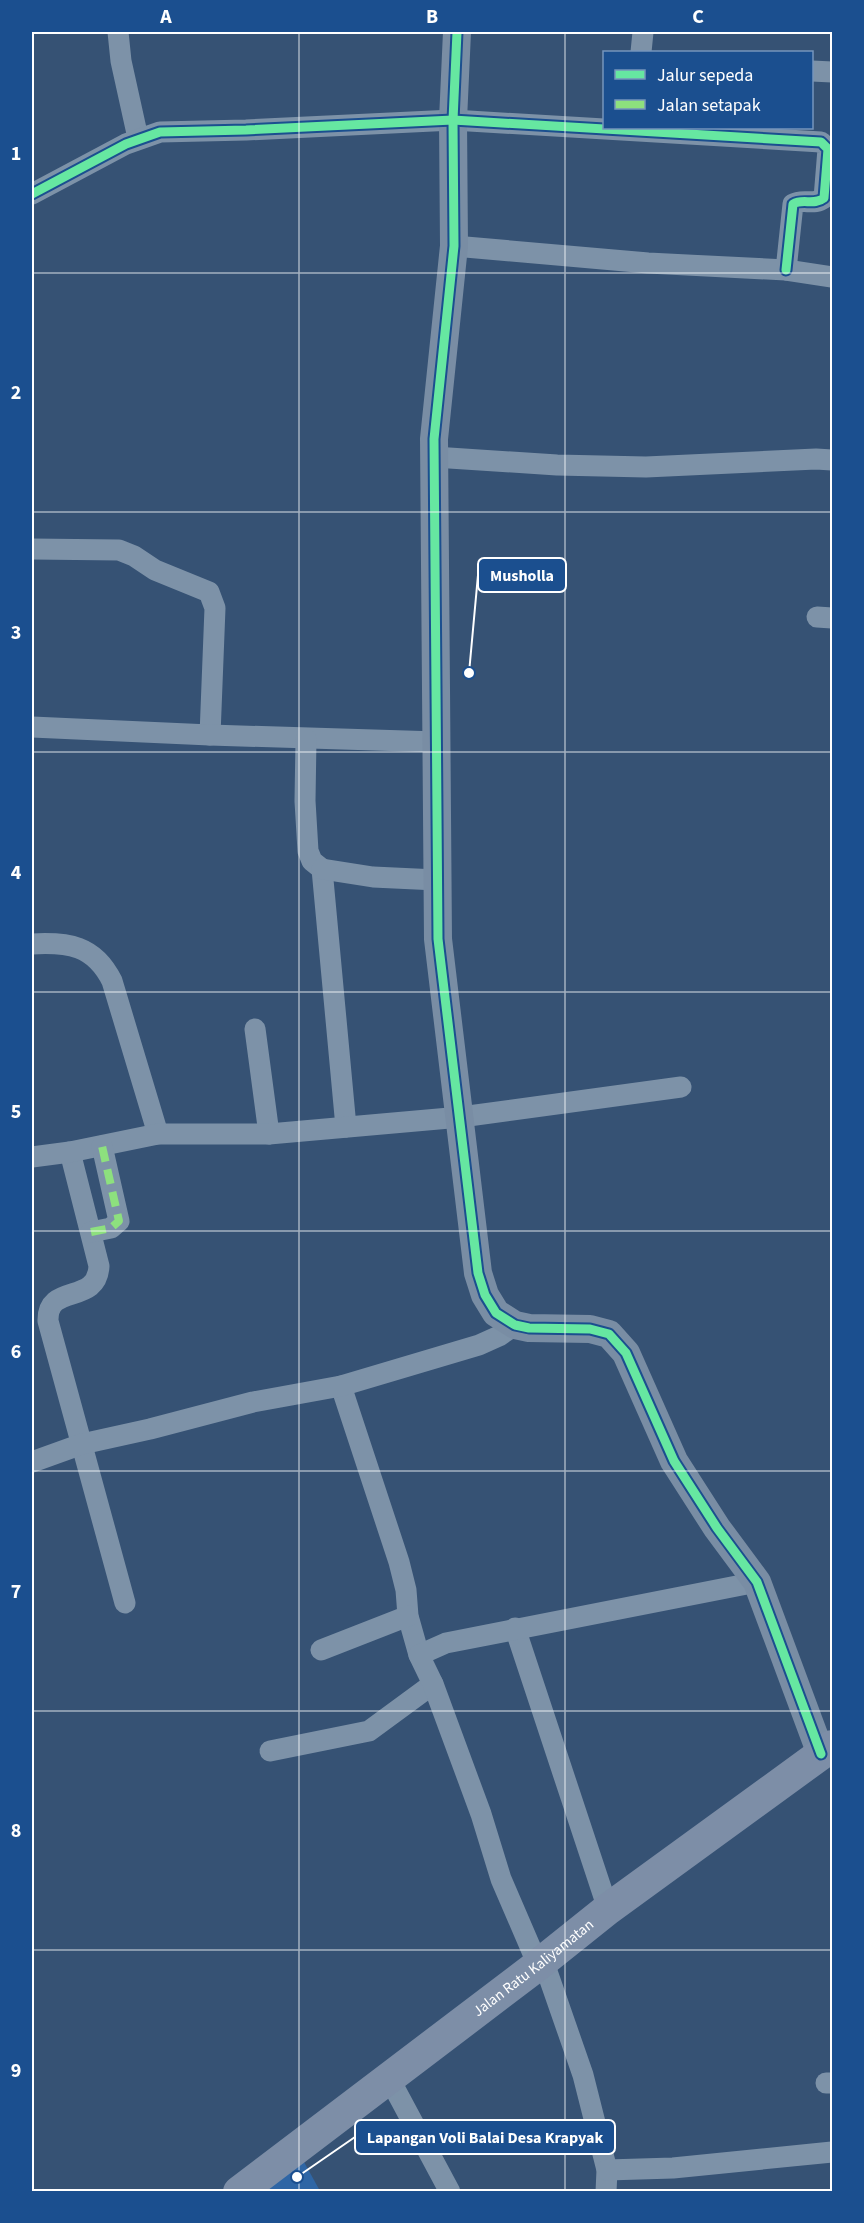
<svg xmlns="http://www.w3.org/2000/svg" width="864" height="2223" viewBox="0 0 864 2223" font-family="'Source Sans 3',sans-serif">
	<rect width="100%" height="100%" fill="#365274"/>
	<!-- green -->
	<polygon fill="#2f66a5" points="304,2162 320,2191 260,2192"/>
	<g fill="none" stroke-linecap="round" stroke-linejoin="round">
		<!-- street -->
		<g stroke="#7d92a8" stroke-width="21">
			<polyline points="118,32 121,61 138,138"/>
			<polyline points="641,52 643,32"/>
			<polyline points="812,71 832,72"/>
			<path d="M32,194L126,144L160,132L246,130L453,120L821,142L828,149L824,198C814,206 803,198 793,204L786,270"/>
			<polyline points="454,246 648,263 786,270 832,277"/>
			<polyline points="434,457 557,465 646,467 816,459 832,460"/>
			<polyline points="32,549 119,550 134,556 155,570 209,592 215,608 210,735"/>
			<polyline points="817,617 832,618"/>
			<polyline points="32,727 210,735 438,742"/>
			<polyline points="306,739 305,801 308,851 312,861 322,869 346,1127"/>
			<polyline points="322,869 373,877 437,880"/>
			<path d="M32,944C68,942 94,945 112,981L158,1134"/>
			<polyline points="255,1029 269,1134"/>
			<path d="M70,1152L99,1266C97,1306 47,1282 48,1321L125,1603"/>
			<polyline points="32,1157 70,1152 158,1134 269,1134 461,1117 681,1087"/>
			<polyline points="91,1232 111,1228 119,1221 102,1146"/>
			<polyline points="341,1386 399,1562 406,1590 408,1616 419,1655"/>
			<polyline points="32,1462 82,1444 150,1429 253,1402 341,1386 479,1345 499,1336 515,1325"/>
			<polyline points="515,1628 608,1909"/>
			<polyline points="321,1650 408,1616"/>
			<polyline points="270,1751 369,1731 433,1684"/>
			<polyline points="543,1960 583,2075 607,2170 606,2192"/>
			<polyline points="538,1965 501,1879 481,1814 433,1684 419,1655 446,1643 757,1582"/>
			<polyline points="389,2078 450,2192"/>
			<polyline points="826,2083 832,2083"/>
			<polyline points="607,2170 673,2168 832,2152"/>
		</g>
		<!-- secondary -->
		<polyline stroke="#798da4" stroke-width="28" points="457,32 453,120 454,246 434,439 438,939 478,1273 485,1295 496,1313 515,1325 529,1328 590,1329 609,1334 626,1353 674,1461 717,1528 757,1582 821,1754"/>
		<!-- primary -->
		<path stroke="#7d8ea7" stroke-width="32" id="s1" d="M239,2192L538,1965L608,1909L832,1746"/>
		<!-- quiet -->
		<polyline stroke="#8de07e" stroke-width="8" stroke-dasharray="15 8" stroke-linecap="butt" points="91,1232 111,1228 119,1221 102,1146"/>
		<!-- cycleway casing -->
		<g stroke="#1b4f8f" stroke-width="13">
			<g id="cycleway">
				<polyline points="457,32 453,120 454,246 434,439 438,939 478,1273 485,1295 496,1313 515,1325 529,1328 590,1329 609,1334 626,1353 674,1461 717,1528 757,1582 821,1754"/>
				<path d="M32,194L126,144L160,132L246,130L453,120L821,142L828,149L824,198C814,206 803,198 793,204L786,270"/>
			</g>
		</g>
		<!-- cycleway -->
		<use href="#cycleway" stroke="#66e7a1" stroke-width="9"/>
	</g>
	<!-- grid -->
	<path fill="none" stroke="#fff" stroke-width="1.5" stroke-opacity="0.55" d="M299,32V2192M565,32V2192M32,273H832M32,512H832M32,752H832M32,992H832M32,1231H832M32,1471H832M32,1711H832M32,1950H832"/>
	<g text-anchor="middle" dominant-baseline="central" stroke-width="5" stroke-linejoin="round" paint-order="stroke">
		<!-- street labels -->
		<g font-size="15" fill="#fff" stroke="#1b4f8f">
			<text stroke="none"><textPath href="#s1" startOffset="370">Jalan Ratu Kaliyamatan</textPath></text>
		</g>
	</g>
	<!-- callouts -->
	<path fill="none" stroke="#fff" stroke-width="2" d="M469 673L478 575M297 2177L355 2137"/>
	<g fill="#fff" stroke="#1b4f8f" stroke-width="2">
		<circle cx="469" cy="673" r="6"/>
		<circle cx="297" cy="2177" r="6"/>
	</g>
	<g fill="#1b4f8f" stroke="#fff" stroke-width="2">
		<rect x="478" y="558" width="88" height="34" rx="6"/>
		<rect x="355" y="2120" width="260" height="34" rx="6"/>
	</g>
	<g font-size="16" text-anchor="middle" font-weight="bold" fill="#fff">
		<text x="522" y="581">Musholla</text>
		<text x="485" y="2143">Lapangan Voli Balai Desa Krapyak</text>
	</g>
	<!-- border -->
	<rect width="864" height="2223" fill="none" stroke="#1b4f8f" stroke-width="66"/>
	<!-- legend -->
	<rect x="603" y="51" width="210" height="78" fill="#1b4f8f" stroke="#7695bc" stroke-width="1.5"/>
	<rect x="615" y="70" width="30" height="9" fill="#66e7a1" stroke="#7695bc" stroke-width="1.5"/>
	<text x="657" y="81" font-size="18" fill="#ffffff">Jalur sepeda</text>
	<rect x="615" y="100" width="30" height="9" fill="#8de07e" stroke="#7695bc" stroke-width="1.5"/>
	<text x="657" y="111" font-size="18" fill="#ffffff">Jalan setapak</text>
	<rect x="33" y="33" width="798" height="2157" fill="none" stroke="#fff" stroke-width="2"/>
	<g font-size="20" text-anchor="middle" font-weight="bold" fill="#fff">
		<text x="166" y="23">A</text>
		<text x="432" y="23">B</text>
		<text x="698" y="23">C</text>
		<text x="16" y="160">1</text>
		<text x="16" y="399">2</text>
		<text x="16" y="639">3</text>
		<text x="16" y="879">4</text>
		<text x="16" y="1118">5</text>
		<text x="16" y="1358">6</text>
		<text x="16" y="1598">7</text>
		<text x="16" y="1837">8</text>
		<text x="16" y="2077">9</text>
	</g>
</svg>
